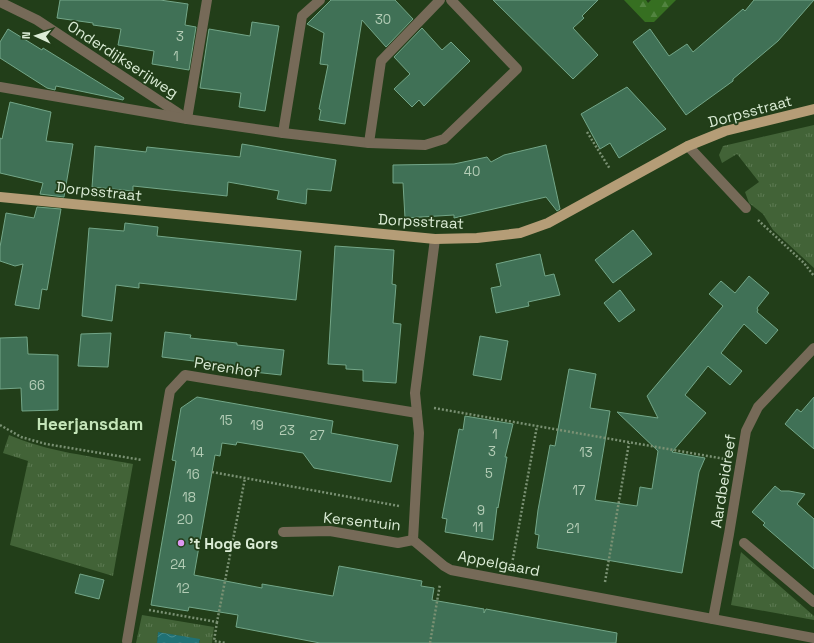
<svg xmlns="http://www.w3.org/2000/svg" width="814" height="643" viewBox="0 0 814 643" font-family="'Space Grotesk',sans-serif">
	<defs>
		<pattern id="grass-tufts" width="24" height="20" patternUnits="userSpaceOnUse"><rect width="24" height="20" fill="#426337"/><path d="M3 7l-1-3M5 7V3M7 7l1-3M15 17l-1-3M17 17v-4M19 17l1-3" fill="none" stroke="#5d7a53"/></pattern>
		<pattern id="forest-firs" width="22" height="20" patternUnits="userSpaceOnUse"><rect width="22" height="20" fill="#366f21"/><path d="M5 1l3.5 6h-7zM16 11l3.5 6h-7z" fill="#528440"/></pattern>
		<pattern id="water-waves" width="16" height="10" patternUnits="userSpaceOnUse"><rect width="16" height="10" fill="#207174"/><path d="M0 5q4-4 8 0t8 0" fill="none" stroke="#4a8c8d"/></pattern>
	</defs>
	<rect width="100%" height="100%" fill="#223e19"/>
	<!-- grass -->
	<g fill="url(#grass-tufts)">
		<polygon points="814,125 814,268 773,230 763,214 749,203 745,192 759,182 737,154 722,163 719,155 723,146"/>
		<path d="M9,435C48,452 91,456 133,464L113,576L10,545L28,461L3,453Z"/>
		<polygon points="741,552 814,616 814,620 731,605"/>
		<polygon points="142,615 214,627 212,643 199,643 200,640 158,632 157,643 136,643"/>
	</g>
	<!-- forest -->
	<polygon fill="url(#forest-firs)" points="624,0 646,0 648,3 651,0 676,0 654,22 645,22"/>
	<!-- water -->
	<polygon fill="url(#water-waves)" points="158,632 200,639 199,643 157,643"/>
	<!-- building -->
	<g fill="#407156" stroke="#73a688">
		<polygon points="60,0 160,0 188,4 185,25 196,27 189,70 152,64 154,51 118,45 121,29 93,25 93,23 57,18"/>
		<polygon points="331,0 395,0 413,19 386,47 362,20 345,124 319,120 321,110 319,109 328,65 320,64 324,33 307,24"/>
		<polygon points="493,0 598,0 582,16 584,18 573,28 598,55 573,79"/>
		<polygon points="754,0 814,0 778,41 733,79 733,81 686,115 633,42 650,29 669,56 687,44 693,52 743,9 745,11"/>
		<polygon points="252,22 279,26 265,111 239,107 241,93 200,88 209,29 250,36"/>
		<polygon points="422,28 442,50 451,42 470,61 424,106 419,100 412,107 394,89 410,74 394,57"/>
		<polygon points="8,29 42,50 43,48 124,98 123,100 56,86 55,90 47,88 0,58 0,42"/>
		<polygon points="627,87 666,129 619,158 610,143 600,149 581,114"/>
		<polygon points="10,102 51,112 46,141 73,144 64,197 40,194 43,183 0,173 0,138 2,139"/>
		<polygon points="242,144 336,160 331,191 307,189 306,204 277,199 279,191 228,182 227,196 133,186 133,191 92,187 95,146 146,152 147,147 240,157"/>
		<polygon points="546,145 560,209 557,211 546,197 454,218 454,215 405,218 403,183 393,183 393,165 454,164 487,157 491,162 504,155"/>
		<polygon points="37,207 61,209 47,290 42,289 39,309 15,305 23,264 15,266 0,261 0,247 6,213 34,218"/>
		<polygon points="125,223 158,227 157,236 301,251 296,300 139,283 139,288 116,285 112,321 82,316 89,228 124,231"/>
		<polygon points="633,230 652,254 613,283 595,260"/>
		<polygon points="335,246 394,250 392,284 396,285 393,323 401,324 396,383 363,381 363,370 346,369 346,365 328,364"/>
		<polygon points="540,254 545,276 554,274 560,295 528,302 529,306 496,313 491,288 501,286 496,264"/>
		<polygon points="749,276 769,293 757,308 758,310 757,312 778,330 766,344 744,324 721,353 742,371 730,385 708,366 685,395 706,413 672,452 705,458 699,472 682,573 537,548 539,535 535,534 538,510 550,445 555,446 569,369 596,374 590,408 610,411 595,500 637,506 640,487 652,489 658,451 617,412 658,418 647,396 723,306 709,294 721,281 735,293"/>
		<polygon points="620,290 635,310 619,322 604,303"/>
		<polygon points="165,332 191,335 190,338 237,343 237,345 284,350 281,375 208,367 209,363 162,357"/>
		<polygon points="111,333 108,367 78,366 81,334"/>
		<polygon points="480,336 508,341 501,380 473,375"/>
		<polygon points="27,337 28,354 58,355 58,410 22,411 21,388 0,389 0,338"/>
		<polygon points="197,397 333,421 331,433 398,445 391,482 314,468 303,453 237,442 236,445 222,443 220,456 215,455 194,575 262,588 262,584 333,596 339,566 422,581 421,586 434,588 432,600 484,609 484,613 486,609 617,633 616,643 320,643 236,627 238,615 189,607 188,611 151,605 176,461 172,460 181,408"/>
		<polygon points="814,397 814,449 785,424 797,409 801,412"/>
		<polygon points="465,416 513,424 505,457 507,457 506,463 498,508 497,507 493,540 445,532 447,519 442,518 459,429 463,430"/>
		<polygon points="775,486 781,491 789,491 805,494 797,504 814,519 814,569 763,525 765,523 752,512"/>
		<polygon points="80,574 104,580 99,599 75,593"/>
	</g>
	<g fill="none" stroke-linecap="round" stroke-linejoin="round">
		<!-- path -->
		<g stroke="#7a9173" stroke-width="2.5" stroke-dasharray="2 2" stroke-linecap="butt">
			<polyline points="587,132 610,169"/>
			<polyline points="758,220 804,263 814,276"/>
			<polyline points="434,408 725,459"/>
			<polyline points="0,425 21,437 46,444 142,460"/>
			<polyline points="212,472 399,506"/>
			<polyline points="512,564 537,426"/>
			<polyline points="605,582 629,443"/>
			<polyline points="149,610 217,622 245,478"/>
			<polyline points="217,622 214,641 226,643"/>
			<polyline points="430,643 440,584"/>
		</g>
		<!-- minor -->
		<g stroke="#766a58" stroke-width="10">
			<polyline points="0,2 37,20 187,119 283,133 369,143 425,145 444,139 517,69 451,0"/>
			<polyline points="0,87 187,119 207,0"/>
			<polyline points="283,133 302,16 320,0"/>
			<polyline points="369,143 381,61 440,0"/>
			<polyline points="688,146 746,208"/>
			<polyline points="435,239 415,393 419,433 413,540 444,566 451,570 814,638"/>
			<polyline points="283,532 330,531 398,543 413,540"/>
			<polyline points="744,543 814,602"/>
			<polyline points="713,619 729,534 746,431 758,407 814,348"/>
			<polyline points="127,641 170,391 185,375 417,413"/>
		</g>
		<!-- major -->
		<polyline stroke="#b59d77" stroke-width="10" points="0,197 435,239 477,238 520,233 548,223 688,146 725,131 814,109"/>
	</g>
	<!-- markers -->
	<circle fill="#de98f2" stroke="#223e19" stroke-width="1.5" cx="181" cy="543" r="4"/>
	<g text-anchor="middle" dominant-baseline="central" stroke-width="3.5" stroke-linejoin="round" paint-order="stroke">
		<!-- number labels -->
		<g font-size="13" fill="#b4cdb6">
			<text x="383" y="19">30</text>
			<text x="180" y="36">3</text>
			<text x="176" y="56">1</text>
			<text x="472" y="171">40</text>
			<text x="37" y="385">66</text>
			<text x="226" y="420">15</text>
			<text x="257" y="425">19</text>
			<text x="287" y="430">23</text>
			<text x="495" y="434">1</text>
			<text x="317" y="435">27</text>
			<text x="492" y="451">3</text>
			<text x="197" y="452">14</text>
			<text x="586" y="452">13</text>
			<text x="489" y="473">5</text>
			<text x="193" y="474">16</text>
			<text x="579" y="490">17</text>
			<text x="189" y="497">18</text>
			<text x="481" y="510">9</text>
			<text x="185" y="519">20</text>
			<text x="478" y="527">11</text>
			<text x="573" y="528">21</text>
			<text x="178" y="564">24</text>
			<text x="183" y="588">12</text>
		</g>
		<!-- street labels -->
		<g font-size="15" fill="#dbecd6" stroke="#223e19">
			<text transform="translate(123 59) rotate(33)">Onderdijkserijweg</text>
			<text transform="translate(750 111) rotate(-15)">Dorpsstraat</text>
			<text transform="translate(99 191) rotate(6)">Dorpsstraat</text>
			<text transform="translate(421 221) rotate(3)">Dorpsstraat</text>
			<text transform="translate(227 367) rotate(9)">Perenhof</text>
			<text transform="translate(723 481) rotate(-81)">Aardbeidreef</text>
			<text transform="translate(362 521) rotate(6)">Kersentuin</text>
			<text transform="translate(499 563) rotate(11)">Appelgaard</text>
		</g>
		<!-- poi labels -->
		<g font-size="15" font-weight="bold" fill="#dbecd6" stroke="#223e19" text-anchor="start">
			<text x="189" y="543">'t Hoge Gors</text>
		</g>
		<!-- quarter labels -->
		<g font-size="17" font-weight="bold" fill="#c4e5b9" stroke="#223e19">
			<text x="90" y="424">Heerjansdam</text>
		</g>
	</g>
	<!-- north arrow -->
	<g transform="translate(36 36) rotate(273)" stroke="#223e19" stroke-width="3" paint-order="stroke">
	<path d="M0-3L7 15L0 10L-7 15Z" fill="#dbecd6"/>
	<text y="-6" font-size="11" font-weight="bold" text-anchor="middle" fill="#dbecd6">N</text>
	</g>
</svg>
